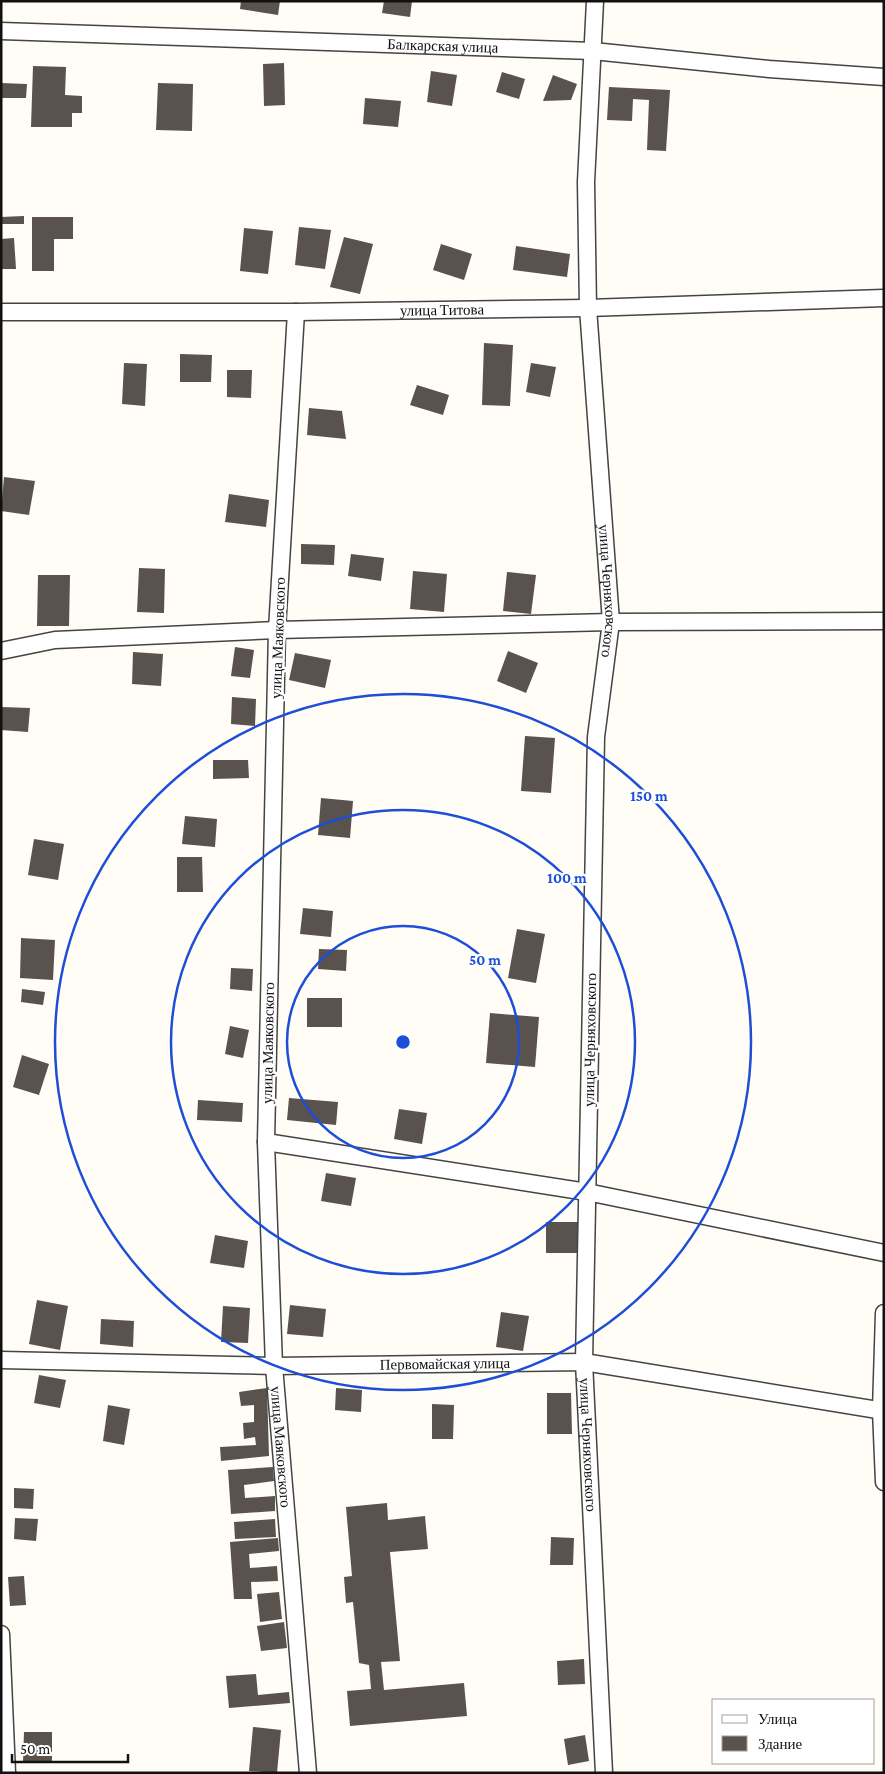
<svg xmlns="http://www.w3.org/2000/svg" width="885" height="1774" viewBox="0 0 885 1774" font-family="'Crimson Pro',serif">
	<rect width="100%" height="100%" fill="#fffdf5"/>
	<!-- building -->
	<g fill="#5a524d">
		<polygon points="241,1 280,1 278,15 240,9"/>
		<polygon points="384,1 412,1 410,17 382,13"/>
		<polygon points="284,63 285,105 264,106 263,64"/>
		<polygon points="33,66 66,67 65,95 82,96 82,113 72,113 72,127 31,127"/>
		<polygon points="431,71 457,75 452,106 427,102"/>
		<polygon points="502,72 525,79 519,99 496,92"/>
		<polygon points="553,75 577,84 571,100 543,101"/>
		<polygon points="1,83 27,84 26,98 1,98"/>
		<polygon points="158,83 193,84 192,131 156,130"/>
		<polygon points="609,87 670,90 666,151 647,150 649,100 633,99 632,121 607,120"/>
		<polygon points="365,98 401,101 398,127 363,124"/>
		<polygon points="24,216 24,224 1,224 1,217"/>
		<polygon points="32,217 73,217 73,239 54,239 54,271 32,271"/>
		<polygon points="299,227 331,230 325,269 295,265"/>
		<polygon points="244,228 273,231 268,274 240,271"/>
		<polygon points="344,237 373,244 360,294 330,287"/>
		<polygon points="14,238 16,269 1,269 1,239"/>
		<polygon points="441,244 472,254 464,280 433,270"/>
		<polygon points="516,246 570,254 567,277 513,270"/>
		<polygon points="484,343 513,345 510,406 482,405"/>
		<polygon points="180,354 212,355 211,382 180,382"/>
		<polygon points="124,363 147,364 145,406 122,404"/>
		<polygon points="531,363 556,367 550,397 526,392"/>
		<polygon points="227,370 252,370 251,398 227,397"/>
		<polygon points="417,385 449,395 443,415 410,405"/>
		<polygon points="309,408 342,411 346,439 307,435"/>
		<polygon points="4,477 35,481 29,515 1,511"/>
		<polygon points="229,494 269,500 266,527 225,522"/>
		<polygon points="301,544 335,545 334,565 301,564"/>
		<polygon points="351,554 384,558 381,581 348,576"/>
		<polygon points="139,568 165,569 164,613 137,612"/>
		<polygon points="413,571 447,574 444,612 410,609"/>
		<polygon points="507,572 536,575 531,614 503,611"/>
		<polygon points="38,575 70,575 69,626 37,626"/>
		<polygon points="235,647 254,650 250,678 231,676"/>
		<polygon points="508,651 538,663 526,693 497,681"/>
		<polygon points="133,652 163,654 161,686 132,684"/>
		<polygon points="295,653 331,660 325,688 289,680"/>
		<polygon points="232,697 256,699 255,726 231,724"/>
		<polygon points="2,707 30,708 28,732 1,730"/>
		<polygon points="525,736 555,738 551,793 521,791"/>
		<polygon points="213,760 248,760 249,778 213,779"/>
		<polygon points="321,798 353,801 350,838 318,835"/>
		<polygon points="185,816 217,819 215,847 182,844"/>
		<polygon points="34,839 64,844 58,880 28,875"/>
		<polygon points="177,857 202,857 203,892 177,892"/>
		<polygon points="303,908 333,911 331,937 300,934"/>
		<polygon points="517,929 545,934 536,983 508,978"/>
		<polygon points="21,938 55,940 53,980 20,978"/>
		<polygon points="319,949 347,950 346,971 318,969"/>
		<polygon points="231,968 253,969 252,991 230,989"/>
		<polygon points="22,989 45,992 43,1005 21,1002"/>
		<rect x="307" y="998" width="35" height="29"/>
		<polygon points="490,1013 539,1017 535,1067 486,1063"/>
		<polygon points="230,1026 249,1030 243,1058 225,1054"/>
		<polygon points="22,1055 49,1064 39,1095 13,1087"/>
		<polygon points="289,1098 338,1102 336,1125 287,1120"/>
		<polygon points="198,1100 243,1103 242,1122 197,1120"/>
		<polygon points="399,1109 427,1113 422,1144 394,1139"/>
		<polygon points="326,1173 356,1178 351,1206 321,1201"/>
		<rect x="546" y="1222" width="36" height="31"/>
		<polygon points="215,1235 248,1241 244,1268 210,1263"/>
		<polygon points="37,1300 68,1306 60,1350 29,1344"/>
		<polygon points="290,1305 326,1309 323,1337 287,1334"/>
		<polygon points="223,1306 250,1308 248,1343 221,1342"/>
		<polygon points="501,1312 529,1316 523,1351 496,1347"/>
		<polygon points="101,1319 134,1321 133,1347 100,1344"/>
		<polygon points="39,1375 66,1380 60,1408 34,1403"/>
		<polygon points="267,1388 269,1456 221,1461 220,1447 256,1445 255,1437 244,1439 243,1423 254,1422 254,1405 241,1406 239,1392"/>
		<polygon points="336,1388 362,1390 361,1412 335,1410"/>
		<polygon points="547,1393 571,1393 572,1434 547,1434"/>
		<polygon points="432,1404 454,1405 453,1439 432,1439"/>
		<polygon points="108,1405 130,1409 124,1445 103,1441"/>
		<polygon points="273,1467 274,1481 244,1485 245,1498 275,1496 275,1511 231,1514 228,1470"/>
		<polygon points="14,1488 34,1489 33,1509 14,1508"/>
		<polygon points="387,1503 388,1520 425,1516 428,1549 390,1552 400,1661 381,1662 384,1690 464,1683 467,1716 350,1726 347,1691 371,1689 369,1665 359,1663 353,1602 346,1603 344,1577 352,1576 346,1507"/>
		<polygon points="15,1518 38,1519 36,1541 14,1539"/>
		<polygon points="275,1519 276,1537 235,1539 234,1522"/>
		<polygon points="551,1537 574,1538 573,1565 550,1565"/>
		<polygon points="278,1538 279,1551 249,1554 250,1568 277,1566 278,1581 251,1582 252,1599 234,1599 230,1542"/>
		<polygon points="24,1576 26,1605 10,1606 8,1577"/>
		<polygon points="279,1592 282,1619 260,1622 257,1594"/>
		<polygon points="284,1622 287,1648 261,1651 257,1626"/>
		<polygon points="584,1659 585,1684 558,1685 557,1661"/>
		<polygon points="256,1674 258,1695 289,1692 290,1703 229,1708 226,1676"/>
		<polygon points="253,1727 281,1730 277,1773 249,1771"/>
		<polygon points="24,1732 52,1732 52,1761 23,1761"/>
		<polygon points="585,1735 589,1761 568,1765 564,1739"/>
	</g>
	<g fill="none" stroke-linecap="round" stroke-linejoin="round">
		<!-- minor casing -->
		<g stroke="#444" stroke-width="19">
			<g id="minor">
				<path id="s1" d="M595,1L586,182L588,308L611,622L596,737L584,1362L604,1773"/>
				<path id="s2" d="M1,31L593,51L769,69L884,77"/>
				<path id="s3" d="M1,312H296L588,308L884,298"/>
				<path id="s4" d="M296,312L277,630L266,1142L274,1366L308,1773"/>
				<polyline points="1,651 55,640 277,630 611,622 884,621"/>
				<polyline points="266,1142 587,1192 884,1253"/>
				<polyline points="884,1313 881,1410 884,1482"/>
				<path id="s5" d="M1,1360L274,1366L584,1362L884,1411"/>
				<polyline points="1,1634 7,1773"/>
			</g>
		</g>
		<!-- minor -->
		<use href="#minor" stroke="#fff" stroke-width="16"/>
	</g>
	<!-- distance rings -->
	<g fill="none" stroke="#1d4ed8" stroke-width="2.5">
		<circle cx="403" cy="1042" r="116"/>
		<circle cx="403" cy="1042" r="232"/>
		<circle cx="403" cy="1042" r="348"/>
	</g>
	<g text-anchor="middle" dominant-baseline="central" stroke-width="5" stroke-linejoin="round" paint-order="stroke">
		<!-- street labels -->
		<g font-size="15" fill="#111" stroke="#fff">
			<text stroke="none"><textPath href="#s2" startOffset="442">Балкарская улица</textPath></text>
			<text stroke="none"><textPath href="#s3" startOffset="441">улица Титова</textPath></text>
			<text stroke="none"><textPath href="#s1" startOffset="591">улица Черняховского</textPath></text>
			<text transform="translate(278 638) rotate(-88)">улица Маяковского</text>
			<text transform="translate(590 1040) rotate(-89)">улица Черняховского</text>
			<text transform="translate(268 1043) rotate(-89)">улица Маяковского</text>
			<text stroke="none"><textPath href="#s5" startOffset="444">Первомайская улица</textPath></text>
			<text stroke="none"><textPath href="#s1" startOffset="1446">улица Черняховского</textPath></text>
			<text stroke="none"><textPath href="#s4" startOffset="1136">улица Маяковского</textPath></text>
		</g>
	</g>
	<circle cx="403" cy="1042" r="8" fill="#1d4ed8" stroke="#fff" stroke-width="2.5"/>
	<g font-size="15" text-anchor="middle" font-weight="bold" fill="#1d4ed8" stroke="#fff" stroke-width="5" stroke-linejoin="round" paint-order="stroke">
		<text x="649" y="801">150 m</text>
		<text x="567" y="883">100 m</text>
		<text x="485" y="965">50 m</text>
	</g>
	<!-- border -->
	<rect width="885" height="1774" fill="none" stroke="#111111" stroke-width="5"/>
	<!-- legend -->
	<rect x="712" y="1699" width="162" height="65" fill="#ffffff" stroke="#a0a0a0"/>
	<rect x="722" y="1715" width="25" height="8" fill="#ffffff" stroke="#a0a0a0"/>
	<text x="758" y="1724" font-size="15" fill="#111111">Улица</text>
	<rect x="722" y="1736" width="25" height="15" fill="#5a524d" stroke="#a0a0a0"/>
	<text x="758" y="1749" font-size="15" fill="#111111">Здание</text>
	<!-- scale -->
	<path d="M12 1754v8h116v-8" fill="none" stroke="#111111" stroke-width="2.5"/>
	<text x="20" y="1754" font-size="15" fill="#111111" stroke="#ffffff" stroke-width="4" paint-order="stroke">50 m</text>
</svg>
